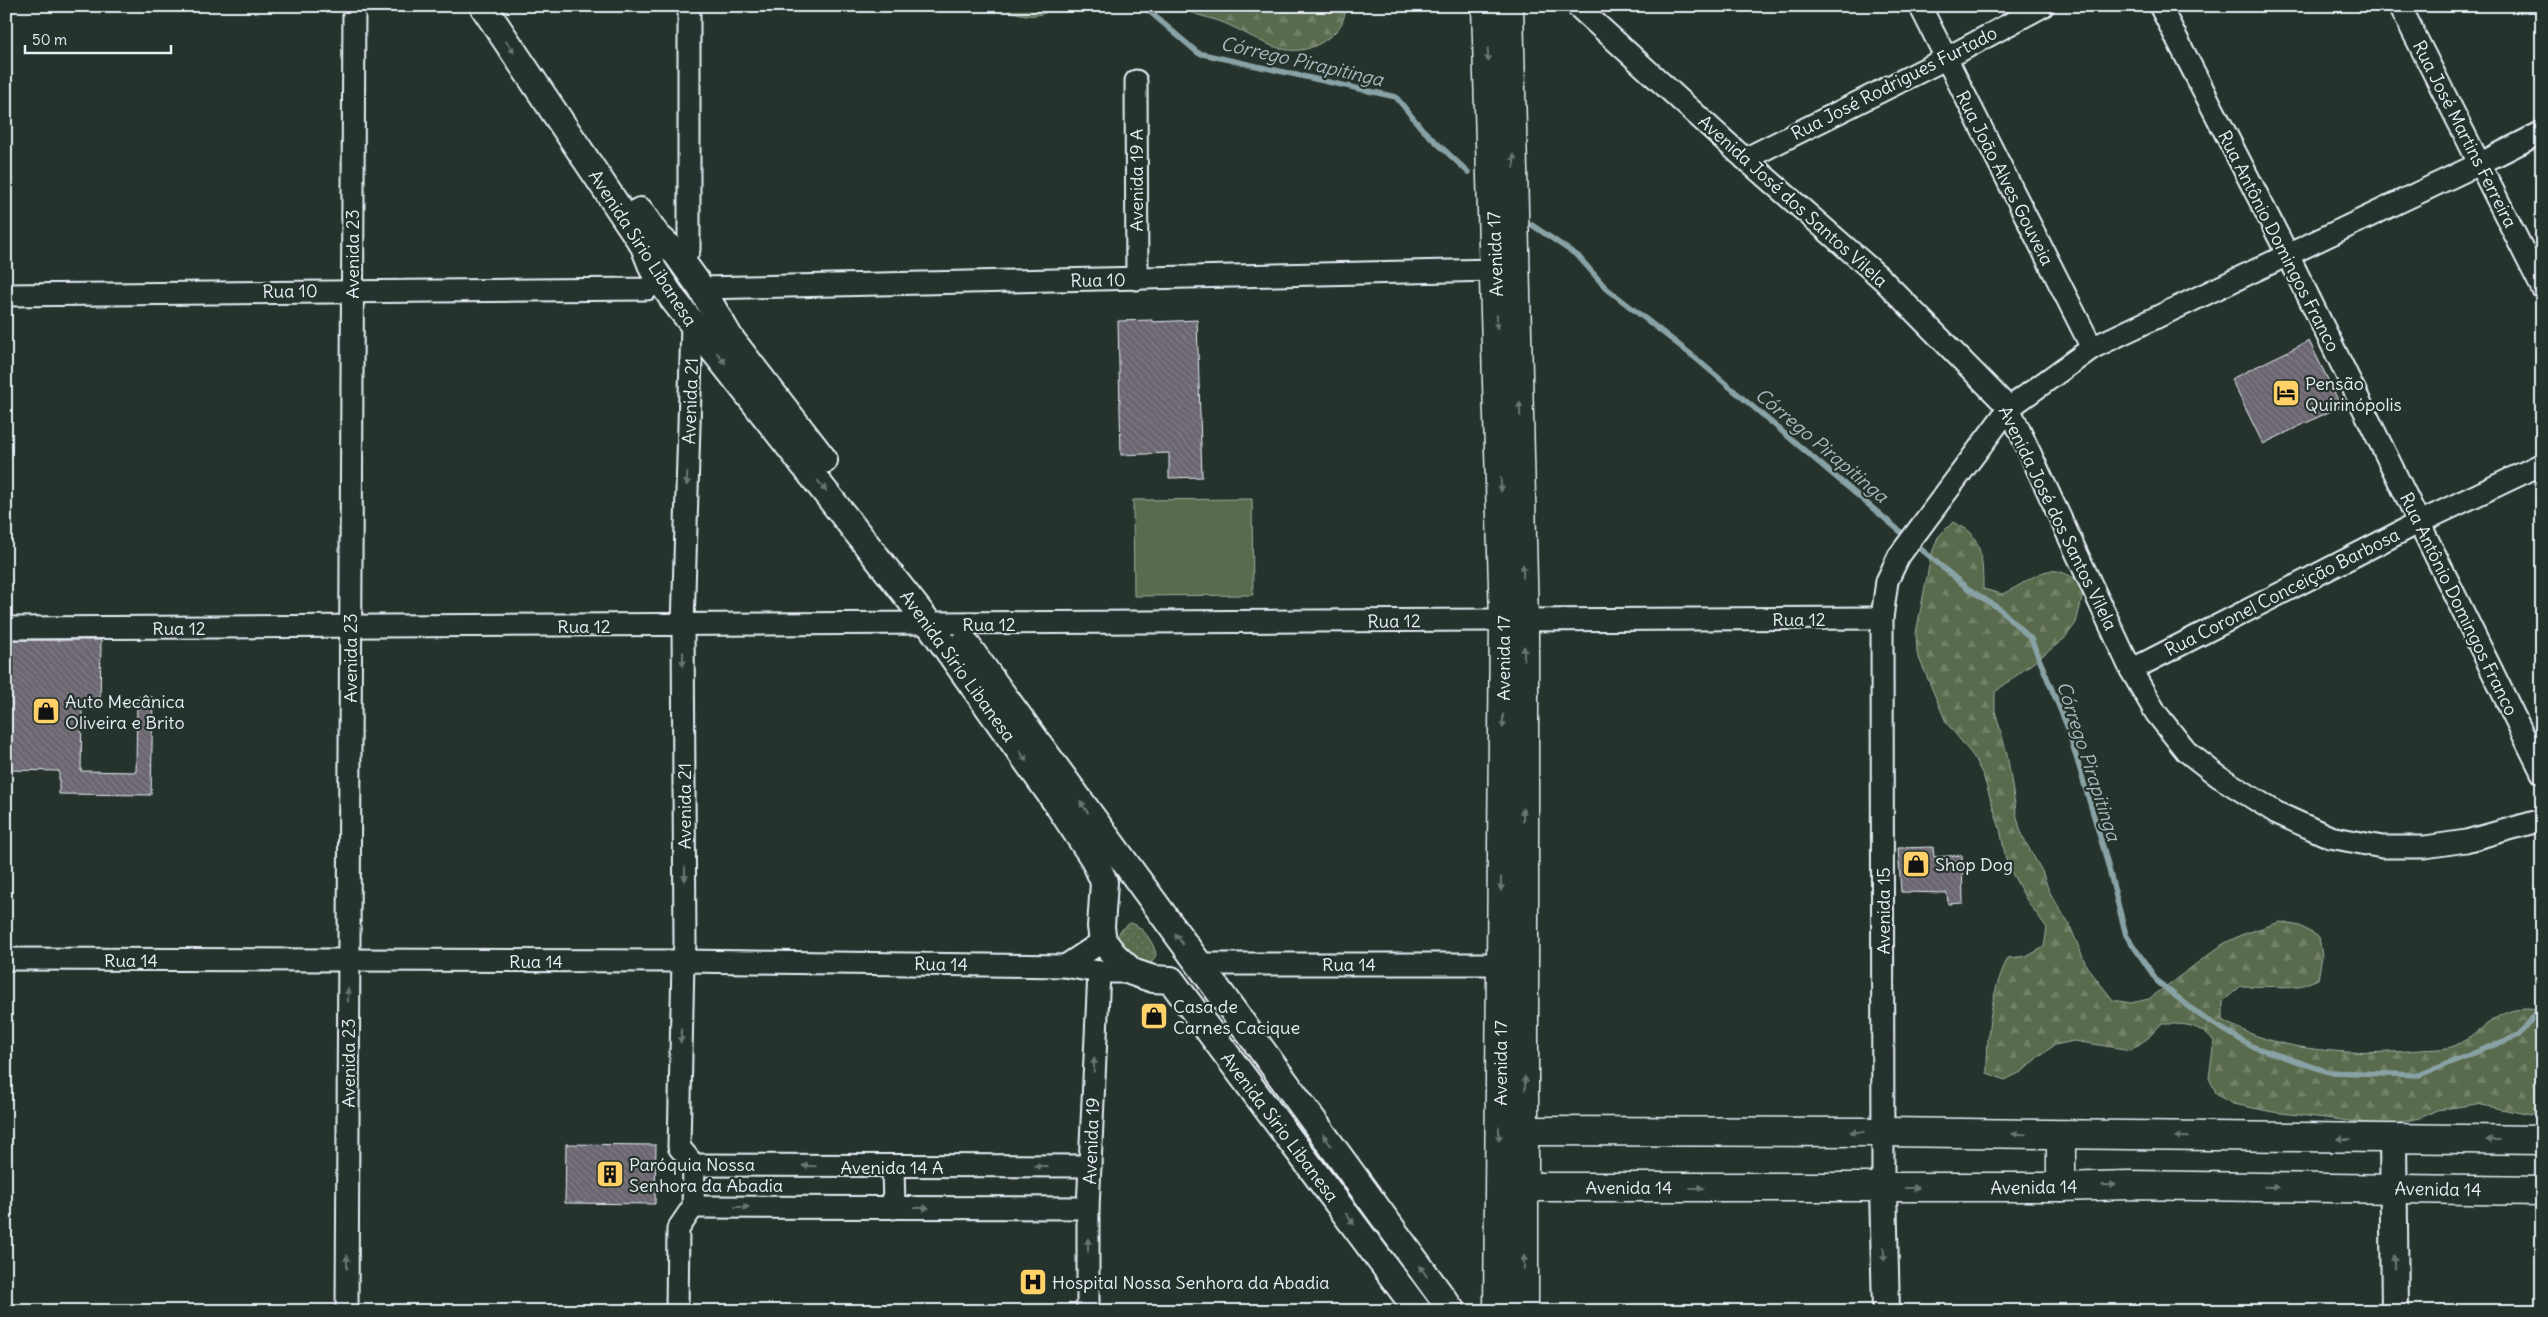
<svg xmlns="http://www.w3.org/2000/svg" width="2548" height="1317" viewBox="0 0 2548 1317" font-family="Delius,sans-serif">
	<defs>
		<pattern id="forest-firs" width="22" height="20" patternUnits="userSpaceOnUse" patternTransform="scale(1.25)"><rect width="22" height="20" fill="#5a6b4d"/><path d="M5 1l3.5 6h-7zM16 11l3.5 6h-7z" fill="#728167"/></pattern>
		<pattern id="park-dots" width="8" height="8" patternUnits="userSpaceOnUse" patternTransform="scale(1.25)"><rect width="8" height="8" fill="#5a6b4d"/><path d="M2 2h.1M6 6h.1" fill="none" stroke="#728167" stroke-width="1.8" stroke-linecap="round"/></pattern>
		<pattern id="building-back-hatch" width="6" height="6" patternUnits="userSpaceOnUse" patternTransform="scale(1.25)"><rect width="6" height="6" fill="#6b656f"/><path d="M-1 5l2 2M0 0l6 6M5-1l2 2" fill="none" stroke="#807c84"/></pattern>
	</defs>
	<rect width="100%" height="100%" fill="#26332d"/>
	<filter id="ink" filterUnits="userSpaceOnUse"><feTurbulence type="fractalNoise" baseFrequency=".02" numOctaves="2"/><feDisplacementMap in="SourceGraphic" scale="10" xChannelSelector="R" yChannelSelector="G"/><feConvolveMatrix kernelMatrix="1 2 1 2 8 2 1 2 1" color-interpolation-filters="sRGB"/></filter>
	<g filter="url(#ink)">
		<!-- forest -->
		<g fill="url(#forest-firs)" stroke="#a1aea2">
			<path d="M998,6H1055C1040,22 1015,14 998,6Z"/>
			<path d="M1181,6H1346C1344,22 1341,28 1328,38C1290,67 1260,38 1224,23C1210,17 1193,16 1181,6Z"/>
			<path d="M1953,522C1958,525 1966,528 1970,532C1983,546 1983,572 1983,589L2002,594C2039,578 2046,555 2085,586L2076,623L2064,639L1995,692V711L2007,754L2017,817L2022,836L2042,871L2049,891L2070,926L2087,967L2113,1000L2131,1003L2149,999L2223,944L2241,935L2280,922L2300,926L2319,937L2322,956L2318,979L2299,987L2241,986L2223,1001V1020C2276,1053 2359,1056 2420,1050C2430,1049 2444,1050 2454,1046C2488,1031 2497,1001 2542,1011V1108L2531,1115L2477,1104L2437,1110L2420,1118L2395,1124H2376L2273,1112L2233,1104L2217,1095L2209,1078L2214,1041C2196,1023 2185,1024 2161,1024L2148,1038L2131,1050L2074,1041L2055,1045L2039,1056L2023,1071L2005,1080L1987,1073C1987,1034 1990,993 2008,958L2028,956L2044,947L2047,928L2026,899L2007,864L2000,829L1983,775L1973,756L1946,722L1917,653L1916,633L1931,556L1938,537Z"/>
		</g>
		<!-- park -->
		<path fill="url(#park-dots)" stroke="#a1aea2" d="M1130,923C1141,924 1155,944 1156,955L1149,967L1141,969L1116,942L1120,931Z"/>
		<!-- pitch -->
		<polygon fill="#5a6b4d" stroke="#a1aea2" points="1252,499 1253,595 1134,596 1133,500"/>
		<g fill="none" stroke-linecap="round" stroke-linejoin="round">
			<!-- stream -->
			<g stroke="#89a2a5" stroke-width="5.5">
				<polyline points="1143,6 1198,53 1396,97 1422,129 1468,172"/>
				<polyline points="1532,225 1578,256 1606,288 1693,356 1967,588 2000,609 2031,639 2067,726 2104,850 2126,935 2158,982 2201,1016 2251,1046 2329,1072 2419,1075 2519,1035 2542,1006"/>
			</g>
		</g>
		<!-- building -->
		<g fill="url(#building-back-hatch)" stroke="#e8f1f8">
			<polygon points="1152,320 1152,322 1197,320 1202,477 1169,478 1169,453 1121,455 1118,321"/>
			<polygon points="2309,341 2341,406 2263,444 2231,379"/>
			<polygon points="11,640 101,640 100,709 82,709 81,771 136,772 137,697 153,697 151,795 59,794 59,771 10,770"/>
			<polygon points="1933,847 1934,857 1962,855 1963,903 1948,904 1947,893 1901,892 1898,848"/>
			<polygon points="566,1144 656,1145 655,1204 565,1203"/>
		</g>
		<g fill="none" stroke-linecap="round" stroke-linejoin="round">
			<!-- minor casing -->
			<g stroke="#e8f1f8" stroke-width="25">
				<g id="minor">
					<polyline points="1577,6 1745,159 1882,279 2009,408 2131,670 2156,713 2186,751 2218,776 2277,813 2330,837 2382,847 2425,847 2466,841 2542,820"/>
					<polyline points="1920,6 2092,348"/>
					<polyline points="2160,6 2288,255 2542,773"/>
					<polyline points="2400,6 2542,288"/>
					<polyline points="1136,81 1137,279"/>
					<polyline points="1745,159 1945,59 2043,6"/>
					<polyline points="681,260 689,250 689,6"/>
					<polyline points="701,288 1495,270"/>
					<polyline points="6,295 647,289 659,278"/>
					<polyline points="6,628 1882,618"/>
					<polyline points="2131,670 2420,522 2542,464"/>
					<polyline points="6,959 683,961 1065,966 1099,972 1132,972"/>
					<polyline points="1197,964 1500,964"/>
					<polyline points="1065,966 1103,941"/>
					<polyline points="694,1165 1090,1166"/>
					<polyline points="893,1167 894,1208"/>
					<polyline points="1883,1188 1882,618 1887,581 1899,556 2009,408 2092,348 2481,163 2542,132"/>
					<polyline points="693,1207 1088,1208"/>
					<polyline points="347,1311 354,6"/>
					<polyline points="677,1311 678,1229 693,1207 694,1165 679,1147 683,961 685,945 683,626 692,325"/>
					<polyline points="1088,1311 1088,1208 1099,972"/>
				</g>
			</g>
			<!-- tertiary casing -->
			<g stroke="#e8f1f8" stroke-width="30">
				<g id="tertiary">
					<polyline points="483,6 644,246 653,269 673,299 930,625 1056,802 1094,859 1104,882 1101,927 1103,941 1115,956 1132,972 1153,979 1171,980 1418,1311"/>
					<polyline points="640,211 657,236 676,253 701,288 730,338 824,460"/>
					<polyline points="965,643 1452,1311"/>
					<polyline points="2393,1139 2395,1311"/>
					<polyline points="1883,1188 1886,1311"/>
				</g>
			</g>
			<!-- secondary casing -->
			<g stroke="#e8f1f8" stroke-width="31">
				<g id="secondary">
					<polyline points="1486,6 1504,620 1498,1311"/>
					<polyline points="1509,6 1524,620 1524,1311"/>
					<polyline points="1526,1131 1884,1132 2542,1140"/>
					<polyline points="2061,1135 2061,1187"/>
					<polyline points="1525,1187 2061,1187 2129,1185 2542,1191"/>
				</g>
			</g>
			<!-- minor -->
			<use href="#minor" stroke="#26332d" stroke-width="21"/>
			<!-- tertiary -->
			<use href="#tertiary" stroke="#26332d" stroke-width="26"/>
			<!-- secondary -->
			<use href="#secondary" stroke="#26332d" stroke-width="28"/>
		</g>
		<!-- one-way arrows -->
		<defs><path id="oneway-solid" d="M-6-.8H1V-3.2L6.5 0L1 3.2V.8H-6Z" transform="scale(1.25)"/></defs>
		<g fill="#6a7674">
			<use href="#oneway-solid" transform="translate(510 47) rotate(56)"/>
			<use href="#oneway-solid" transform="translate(1488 55) rotate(88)"/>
			<use href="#oneway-solid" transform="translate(1514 161) rotate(-92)"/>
			<use href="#oneway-solid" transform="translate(1497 322) rotate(89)"/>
			<use href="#oneway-solid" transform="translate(721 358) rotate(52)"/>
			<use href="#oneway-solid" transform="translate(1520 409) rotate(-91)"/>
			<use href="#oneway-solid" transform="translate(687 479) rotate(92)"/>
			<use href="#oneway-solid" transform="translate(1501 485) rotate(89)"/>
			<use href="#oneway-solid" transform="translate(822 486) rotate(52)"/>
			<use href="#oneway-solid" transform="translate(1523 571) rotate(-91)"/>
			<use href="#oneway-solid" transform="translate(1524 653) rotate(-89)"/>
			<use href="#oneway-solid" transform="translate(683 659) rotate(90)"/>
			<use href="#oneway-solid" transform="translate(1503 721) rotate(91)"/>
			<use href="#oneway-solid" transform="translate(1023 756) rotate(55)"/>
			<use href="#oneway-solid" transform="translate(1084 807) rotate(-126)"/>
			<use href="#oneway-solid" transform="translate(1523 815) rotate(-91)"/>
			<use href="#oneway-solid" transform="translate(685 874) rotate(90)"/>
			<use href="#oneway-solid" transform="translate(1501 884) rotate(90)"/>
			<use href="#oneway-solid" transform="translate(1179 939) rotate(-126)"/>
			<use href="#oneway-solid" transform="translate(348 995) rotate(-90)"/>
			<use href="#oneway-solid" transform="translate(681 1036) rotate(91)"/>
			<use href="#oneway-solid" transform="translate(1094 1065) rotate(-88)"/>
			<use href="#oneway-solid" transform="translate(1525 1083) rotate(-91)"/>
			<use href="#oneway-solid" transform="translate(1857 1132) rotate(-180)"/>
			<use href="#oneway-solid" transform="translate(1499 1134) rotate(90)"/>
			<use href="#oneway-solid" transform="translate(2019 1134) rotate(-179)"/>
			<use href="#oneway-solid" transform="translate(2182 1137) rotate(-179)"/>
			<use href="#oneway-solid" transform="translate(2344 1139) rotate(-179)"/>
			<use href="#oneway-solid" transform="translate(1327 1140) rotate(-126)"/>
			<use href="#oneway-solid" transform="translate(2493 1140) rotate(-180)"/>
			<use href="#oneway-solid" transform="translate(809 1166) rotate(-179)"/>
			<use href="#oneway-solid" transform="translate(1041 1166) rotate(180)"/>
			<use href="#oneway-solid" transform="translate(2109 1185) rotate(-2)"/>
			<use href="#oneway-solid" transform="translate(2271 1187) rotate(1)"/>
			<use href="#oneway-solid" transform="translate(1697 1188)"/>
			<use href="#oneway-solid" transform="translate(1912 1188)"/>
			<use href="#oneway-solid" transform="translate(742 1207)"/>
			<use href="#oneway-solid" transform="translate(922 1208)"/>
			<use href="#oneway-solid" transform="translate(1350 1219) rotate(53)"/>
			<use href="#oneway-solid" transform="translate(1088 1245) rotate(-90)"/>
			<use href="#oneway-solid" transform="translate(1884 1254) rotate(89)"/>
			<use href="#oneway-solid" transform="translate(347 1262) rotate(-90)"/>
			<use href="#oneway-solid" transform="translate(1524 1262) rotate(-89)"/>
			<use href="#oneway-solid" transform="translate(2394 1262) rotate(-91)"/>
			<use href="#oneway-solid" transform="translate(1423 1271) rotate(-126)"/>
		</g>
	</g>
	<!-- icons -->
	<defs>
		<g id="hotel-square" transform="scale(1.4375)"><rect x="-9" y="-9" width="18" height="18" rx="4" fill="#ffd166" stroke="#26332d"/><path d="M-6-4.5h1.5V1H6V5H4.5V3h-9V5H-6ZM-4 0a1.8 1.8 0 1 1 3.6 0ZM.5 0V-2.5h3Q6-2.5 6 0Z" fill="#111"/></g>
		<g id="shop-square" transform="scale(1.4375)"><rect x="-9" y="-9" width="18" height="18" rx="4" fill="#ffd166" stroke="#26332d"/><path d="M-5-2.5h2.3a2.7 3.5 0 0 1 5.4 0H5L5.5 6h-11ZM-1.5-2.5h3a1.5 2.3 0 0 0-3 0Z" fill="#111"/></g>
		<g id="building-square" transform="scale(1.4375)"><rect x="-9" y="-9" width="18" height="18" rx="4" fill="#ffd166" stroke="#26332d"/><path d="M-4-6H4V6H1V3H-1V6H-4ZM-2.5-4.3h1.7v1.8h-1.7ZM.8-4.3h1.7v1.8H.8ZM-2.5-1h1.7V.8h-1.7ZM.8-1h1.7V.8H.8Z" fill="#111"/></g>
		<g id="hospital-square" transform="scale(1.4375)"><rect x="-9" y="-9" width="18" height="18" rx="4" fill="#ffd166" stroke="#26332d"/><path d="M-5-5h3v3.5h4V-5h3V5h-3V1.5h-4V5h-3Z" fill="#111"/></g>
	</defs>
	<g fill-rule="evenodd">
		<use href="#hotel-square" x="2286" y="393"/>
		<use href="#shop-square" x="46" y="711"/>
		<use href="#shop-square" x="1916" y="864"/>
		<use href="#shop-square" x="1154" y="1016"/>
		<use href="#building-square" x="610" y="1174"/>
		<use href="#hospital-square" x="1033" y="1282"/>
	</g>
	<g text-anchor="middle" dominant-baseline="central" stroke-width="4.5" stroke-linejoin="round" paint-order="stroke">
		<!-- street labels -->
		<g font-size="18" fill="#e8f1f8" stroke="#26332d">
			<text transform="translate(1894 83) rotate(-27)">Rua José Rodrigues Furtado</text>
			<text transform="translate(2465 134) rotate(63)">Rua José Martins Ferreira</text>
			<text transform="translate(2005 178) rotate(63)">Rua João Alves Gouveia</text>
			<text transform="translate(1136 180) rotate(-90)">Avenida 19 A</text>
			<text transform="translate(1793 201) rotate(42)">Avenida José dos Santos Vilela</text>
			<text transform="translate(2279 241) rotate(63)">Rua Antônio Domingos Franco</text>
			<text transform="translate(643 248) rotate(57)">Avenida Sírio Libanesa</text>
			<text transform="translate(352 254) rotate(-90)">Avenida 23</text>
			<text transform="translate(1495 254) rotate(-92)">Avenida 17</text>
			<text transform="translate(1098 280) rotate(-1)">Rua 10</text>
			<text transform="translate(290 291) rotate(-1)">Rua 10</text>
			<text transform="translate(690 401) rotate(-88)">Avenida 21</text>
			<text transform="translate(2058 518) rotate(64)">Avenida José dos Santos Vilela</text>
			<text transform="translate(2282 592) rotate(-27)">Rua Coronel Conceição Barbosa</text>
			<text transform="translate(2459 604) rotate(64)">Rua Antônio Domingos Franco</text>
			<text x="1799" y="619">Rua 12</text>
			<text transform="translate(1394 621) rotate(-1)">Rua 12</text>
			<text x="989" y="624">Rua 12</text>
			<text x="584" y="626">Rua 12</text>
			<text x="179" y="628">Rua 12</text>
			<text transform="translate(350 658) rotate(-90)">Avenida 23</text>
			<text transform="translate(1503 658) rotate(-90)">Avenida 17</text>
			<text transform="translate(958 666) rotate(54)">Avenida Sírio Libanesa</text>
			<text transform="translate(684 806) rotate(-90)">Avenida 21</text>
			<text transform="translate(1883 911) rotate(-90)">Avenida 15</text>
			<text x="131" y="960">Rua 14</text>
			<text x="536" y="961">Rua 14</text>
			<text transform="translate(941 964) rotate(1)">Rua 14</text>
			<text x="1349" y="964">Rua 14</text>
			<text transform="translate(348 1063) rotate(-90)">Avenida 23</text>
			<text transform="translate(1500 1063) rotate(-90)">Avenida 17</text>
			<text transform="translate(1280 1127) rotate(53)">Avenida Sírio Libanesa</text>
			<text transform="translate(1091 1141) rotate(-88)">Avenida 19</text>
			<text x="892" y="1167">Avenida 14 A</text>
			<text x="1629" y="1187">Avenida 14</text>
			<text transform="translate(2034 1187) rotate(-1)">Avenida 14</text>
			<text transform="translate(2438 1189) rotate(1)">Avenida 14</text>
		</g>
		<!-- poi labels -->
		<g font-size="18" fill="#e8f1f8" stroke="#26332d" text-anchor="start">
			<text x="2305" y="383">Pensão<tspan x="2305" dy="21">Quirinópolis</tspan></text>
			<text x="65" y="701">Auto Mecânica<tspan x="65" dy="21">Oliveira e Brito</tspan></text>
			<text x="1935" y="864">Shop Dog</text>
			<text x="1173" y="1006">Casa de<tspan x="1173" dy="21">Carnes Cacique</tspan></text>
			<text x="629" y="1164">Paróquia Nossa<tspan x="629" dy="21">Senhora da Abadia</tspan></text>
			<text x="1052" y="1282">Hospital Nossa Senhora da Abadia</text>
		</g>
		<!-- water labels -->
		<g font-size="19" font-style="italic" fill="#a8bcc1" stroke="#26332d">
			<text transform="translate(1302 61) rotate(13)">Córrego Pirapitinga</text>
			<text transform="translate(1822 445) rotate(40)">Córrego Pirapitinga</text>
			<text transform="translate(2089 761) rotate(72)">Córrego Pirapitinga</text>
		</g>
	</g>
	<!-- margin -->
	<rect width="2548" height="1317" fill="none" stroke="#26332d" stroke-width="25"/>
	<rect x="12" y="12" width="2523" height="1292" fill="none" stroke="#e8f1f8" stroke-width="2" filter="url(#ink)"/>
	<!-- scale -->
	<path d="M25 45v8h146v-8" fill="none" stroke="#e8f1f8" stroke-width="2.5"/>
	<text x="32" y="45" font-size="15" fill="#e8f1f8" stroke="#26332d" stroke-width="4" paint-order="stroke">50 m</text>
</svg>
